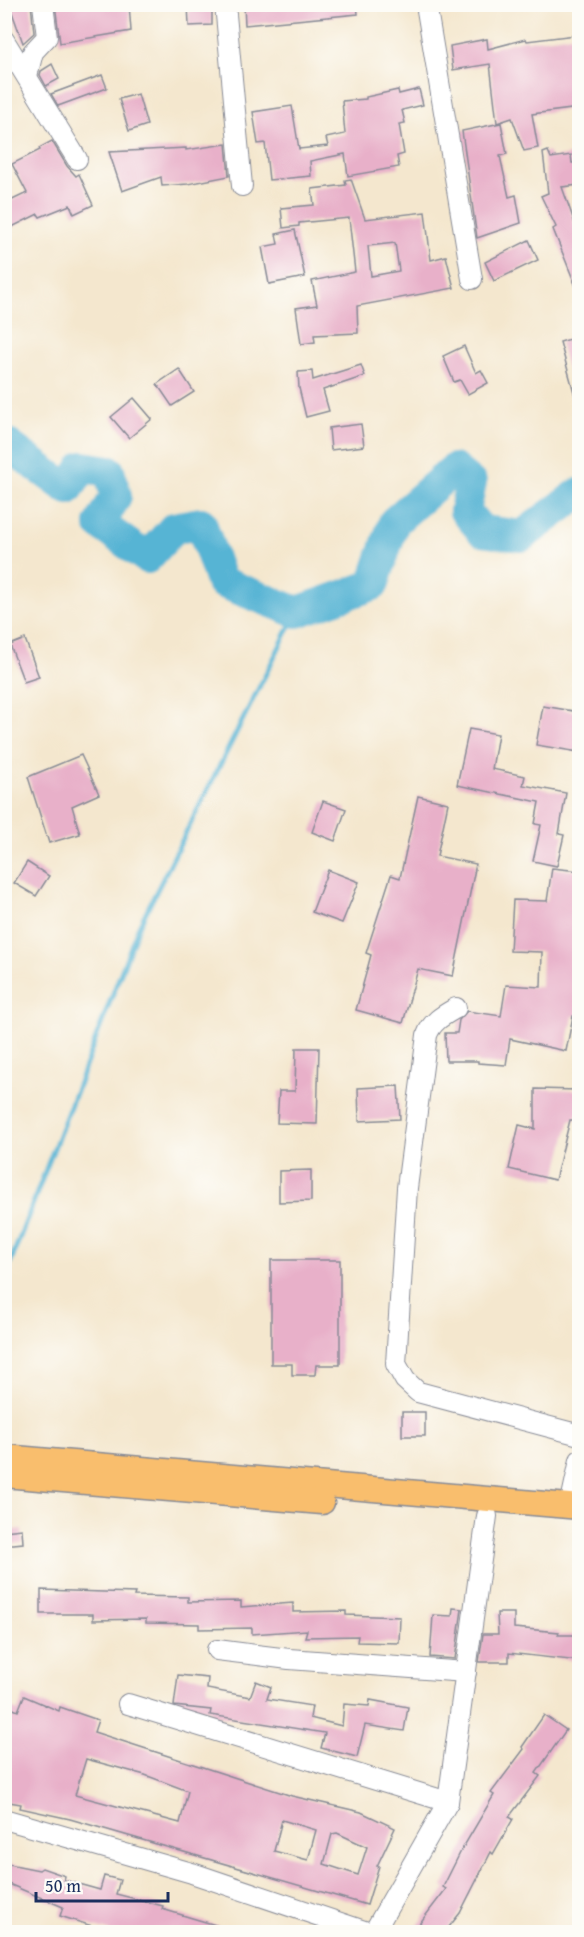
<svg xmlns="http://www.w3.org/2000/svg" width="584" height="1937" viewBox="0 0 584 1937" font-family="'Gentium Book Plus',serif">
	<rect width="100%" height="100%" fill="#fdfcf7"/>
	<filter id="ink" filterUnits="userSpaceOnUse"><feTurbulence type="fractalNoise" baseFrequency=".0167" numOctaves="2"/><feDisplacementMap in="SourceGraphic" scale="12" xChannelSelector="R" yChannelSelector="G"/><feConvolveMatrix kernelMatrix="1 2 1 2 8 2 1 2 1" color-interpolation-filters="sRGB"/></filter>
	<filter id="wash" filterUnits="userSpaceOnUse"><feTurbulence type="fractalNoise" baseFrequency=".008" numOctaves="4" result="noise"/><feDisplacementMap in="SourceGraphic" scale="24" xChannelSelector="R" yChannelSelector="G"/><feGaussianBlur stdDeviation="1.35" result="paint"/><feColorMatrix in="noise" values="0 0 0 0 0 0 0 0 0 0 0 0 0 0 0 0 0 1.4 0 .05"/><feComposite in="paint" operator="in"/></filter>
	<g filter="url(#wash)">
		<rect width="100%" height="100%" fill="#f4e7ce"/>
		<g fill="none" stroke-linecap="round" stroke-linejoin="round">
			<!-- stream -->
			<polyline stroke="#56b4d4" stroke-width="5" points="4,1279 138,928 297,612"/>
			<!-- river -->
			<polyline stroke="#56b4d4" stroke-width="32" points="4,442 68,489 83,467 109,471 116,496 100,524 147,558 174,528 201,523 221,582 297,612 373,585 394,522 454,469 471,483 465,511 482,531 522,536 578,494 580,497"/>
		</g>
		<g id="blocks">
			<!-- building -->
			<g fill="#e8b0c9" fill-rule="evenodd">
				<polygon points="9,4 31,4 34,33 23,43"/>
				<polygon points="55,4 129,4 131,31 60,43"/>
				<polygon points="188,4 212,4 212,25 189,26"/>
				<polygon points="244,4 357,4 358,14 245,25"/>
				<polygon points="575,35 579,69 576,69 579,108 532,114 538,148 524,151 512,118 497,123 490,64 453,70 450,46 487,39 488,49 526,39 527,41"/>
				<polygon points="52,64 59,79 46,86 40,75 41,71"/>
				<polygon points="102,75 107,88 58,106 51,94"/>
				<polygon points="419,89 423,105 402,110 405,123 399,124 404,154 397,156 399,167 348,176 345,154 310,161 311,176 269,180 265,143 258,144 253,112 292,106 299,149 328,146 326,138 345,134 342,101 366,99 366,97 398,90 399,94"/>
				<polygon points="138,94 147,125 129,131 119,99"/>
				<polygon points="501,123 507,154 500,156 509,197 516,195 521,223 477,238 462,131"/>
				<polygon points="52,141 67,166 76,176 79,174 93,205 74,214 70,205 40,217 38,214 12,227 4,212 4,204 27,193 12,164 40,150 39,148"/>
				<polygon points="226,144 229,176 188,184 162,186 161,177 122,191 109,152 186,148 186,150"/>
				<polygon points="548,151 551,158 571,155 572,163 579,163 579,185 562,187 579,235 579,294 553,229 556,227 541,196 548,193 543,153"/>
				<path d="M351,179L365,219L425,212L431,260L446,256L454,288L357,306L358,333L314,335L315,342L301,344L296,308L317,305L312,281L355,272L349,218L299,223V226L283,228L281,208L314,205L312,189L346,185L345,180ZM395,243L399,271L371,276L368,246Z"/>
				<polygon points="295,230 305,277 269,284 262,247 278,244 276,234"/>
				<polygon points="529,240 538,260 494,281 485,262"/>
				<polygon points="577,337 579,348 579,396 575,396 560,342"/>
				<polygon points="464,346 476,373 481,370 488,383 468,394 460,380 454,382 443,356"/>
				<polygon points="361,365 365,376 323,390 329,411 306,417 299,388 298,372 312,371 313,380"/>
				<polygon points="179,369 194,392 172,406 157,384"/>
				<polygon points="134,398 152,419 129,438 111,417"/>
				<polygon points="361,424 364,446 331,450 329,428"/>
				<polygon points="25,639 39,677 24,682 10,645"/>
				<polygon points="543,706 579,712 579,752 536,745"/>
				<polygon points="469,729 498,734 492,769 525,776 523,785 566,793 559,834 564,835 557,866 533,861 541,825 535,824 539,802 457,785"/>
				<polygon points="81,755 99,794 72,806 80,834 49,843 28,777"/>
				<polygon points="418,796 448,803 437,856 476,864 453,976 418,969 403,1023 356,1010 371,955 366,953 391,875 400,878"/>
				<polygon points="323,801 346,809 335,841 312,832"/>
				<polygon points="27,862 49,876 36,896 14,883"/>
				<polygon points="552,868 579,871 576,991 579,992 579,1016 573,1016 566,1051 510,1039 506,1065 478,1063 478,1061 446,1061 445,1033 457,1033 459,1020 467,1011 501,1016 506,985 541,987 542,952 510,951 513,900 547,901"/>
				<polygon points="328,870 359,882 342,923 312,912"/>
				<polygon points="296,1048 319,1048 317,1124 277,1123 279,1091 295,1091"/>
				<polygon points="398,1086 400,1119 359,1121 358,1088"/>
				<polygon points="535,1089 579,1090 579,1114 577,1113 575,1120 570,1120 555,1180 509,1169 519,1125 535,1129"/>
				<polygon points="311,1170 311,1201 279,1202 279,1171"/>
				<polygon points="271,1260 340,1260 340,1365 316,1365 315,1375 292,1375 292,1364 271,1364"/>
				<rect x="402" y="1412" width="23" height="24"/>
				<polygon points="22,1529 23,1543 4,1545 4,1531"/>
				<polygon points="41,1590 135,1593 134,1596 188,1597 188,1602 241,1601 241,1607 293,1603 293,1612 346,1611 346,1615 400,1617 399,1643 357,1642 358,1636 305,1637 307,1630 252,1634 252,1628 199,1629 199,1624 146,1623 146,1619 93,1620 93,1614 41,1614"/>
				<polygon points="453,1608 462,1609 455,1659 430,1657 433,1615 452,1616"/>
				<polygon points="497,1613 514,1613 514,1628 559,1632 558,1635 579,1635 579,1661 509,1653 509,1662 479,1662 483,1634 498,1634"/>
				<polygon points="178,1675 208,1678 207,1689 250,1697 256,1681 271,1687 267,1699 312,1706 310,1718 342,1726 344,1704 369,1706 370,1700 408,1707 404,1731 365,1725 357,1757 321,1748 325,1733 210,1715 211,1710 174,1706"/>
				<path d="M24,1696L59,1711L60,1707L98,1720L94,1732L292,1796L361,1812L395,1828L377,1866H379L367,1905L70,1819L20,1808L21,1804L4,1801V1705L18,1711ZM86,1759L145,1775L188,1791L180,1823L75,1795ZM282,1820L316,1830L308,1860L274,1851ZM337,1833L367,1847L358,1875L324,1864L332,1834Z"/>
				<polygon points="544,1715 566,1730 536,1773 540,1776 509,1817 513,1819 493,1854 491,1852 460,1913 445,1932 413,1932 446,1889 443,1887 461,1851 494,1795 491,1793 524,1749 522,1747"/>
				<polygon points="4,1863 39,1870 42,1868 65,1876 64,1880 100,1890 104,1876 120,1880 116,1894 163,1906 162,1909 229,1929 228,1932 111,1932 60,1916 63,1907 4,1882"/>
			</g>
		</g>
	</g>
	<g filter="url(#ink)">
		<use href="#blocks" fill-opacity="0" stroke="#888b96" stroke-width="1.5"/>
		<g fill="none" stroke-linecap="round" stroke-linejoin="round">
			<!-- minor casing -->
			<g stroke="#888b96" stroke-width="22">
				<g id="minor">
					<polyline points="225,4 242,186"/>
					<polyline points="426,4 472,279"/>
					<polyline points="4,40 77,159"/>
					<polyline points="27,76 33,52 47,37 43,4"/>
					<path d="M456,1008C444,1015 432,1021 427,1035L407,1188L396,1364L405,1380L418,1392L580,1435"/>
					<polyline points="570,1506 580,1460"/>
					<polyline points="217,1650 289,1659 466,1672"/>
					<polyline points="128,1704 448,1802"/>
					<polyline points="4,1819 192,1873 367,1932"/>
					<polyline points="374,1932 448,1802 487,1516"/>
				</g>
			</g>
			<!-- major casing -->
			<g stroke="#888b96" stroke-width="27">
				<g id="major">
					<polyline points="4,1457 580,1507"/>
					<polyline points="4,1475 322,1502"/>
				</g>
			</g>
			<!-- minor -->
			<use href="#minor" stroke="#fff" stroke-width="20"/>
			<!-- major -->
			<use href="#major" stroke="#f9be6d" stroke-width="24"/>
		</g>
	</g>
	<!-- margin -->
	<rect width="584" height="1937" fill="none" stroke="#fdfcf7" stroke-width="24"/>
	<!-- scale -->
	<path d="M36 1892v9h132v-9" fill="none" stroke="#1b2f5e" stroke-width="3"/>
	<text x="45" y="1892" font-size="18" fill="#1b2f5e" stroke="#fdfcf7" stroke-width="4.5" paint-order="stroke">50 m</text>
</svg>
